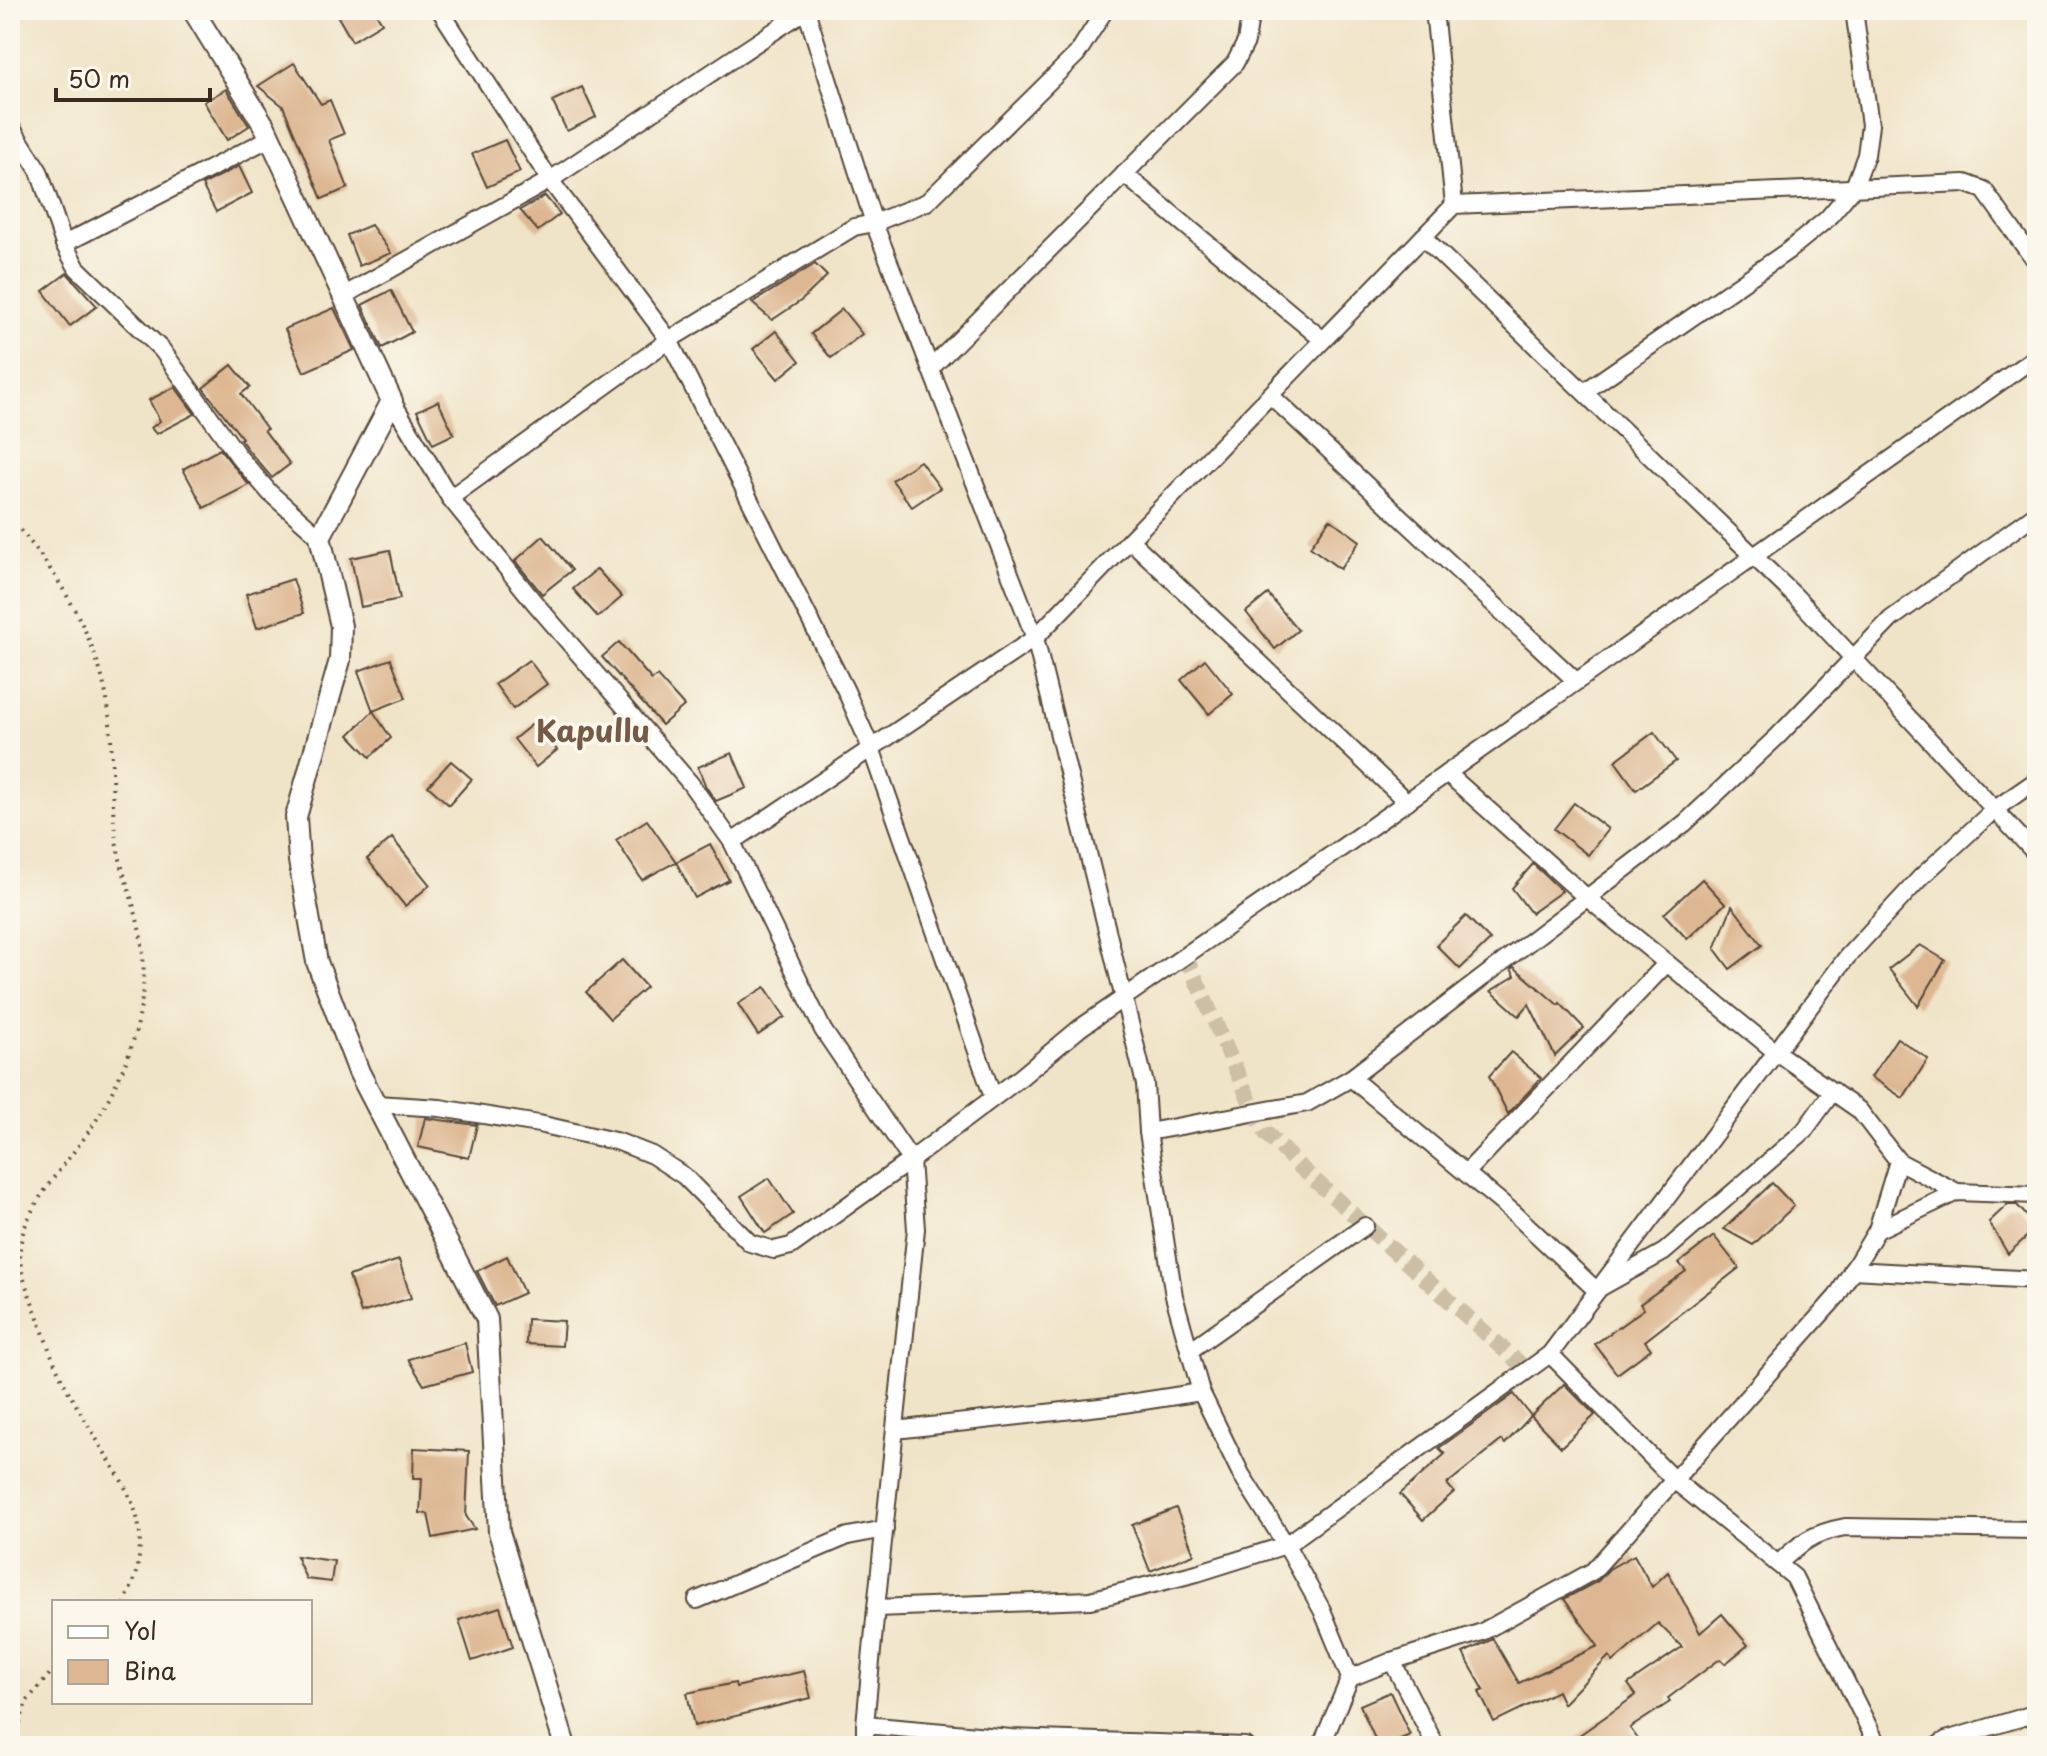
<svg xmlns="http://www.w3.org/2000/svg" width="2047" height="1756" viewBox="0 0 2047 1756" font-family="'Playpen Sans',sans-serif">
	<rect width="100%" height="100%" fill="#fbf7ec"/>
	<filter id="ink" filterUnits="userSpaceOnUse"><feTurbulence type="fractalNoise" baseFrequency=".0125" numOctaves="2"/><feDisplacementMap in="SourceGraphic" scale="16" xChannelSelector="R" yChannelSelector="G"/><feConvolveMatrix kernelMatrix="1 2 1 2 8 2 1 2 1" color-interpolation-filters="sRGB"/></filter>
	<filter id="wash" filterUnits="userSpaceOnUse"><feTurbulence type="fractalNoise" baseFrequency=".006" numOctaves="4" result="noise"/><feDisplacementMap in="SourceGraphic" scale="32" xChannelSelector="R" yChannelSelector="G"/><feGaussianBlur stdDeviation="1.8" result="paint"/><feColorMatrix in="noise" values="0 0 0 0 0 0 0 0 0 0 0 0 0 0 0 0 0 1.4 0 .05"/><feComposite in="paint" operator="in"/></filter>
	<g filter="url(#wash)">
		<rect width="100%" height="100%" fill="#f0e4c8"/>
		<g id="blocks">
			<!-- building -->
			<g fill="#ddb792">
				<polygon points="334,10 374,10 382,23 352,41"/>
				<polygon points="294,63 321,104 330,100 344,134 329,140 348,188 322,199 283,106 258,86"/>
				<polygon points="582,87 596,117 567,131 552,101"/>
				<polygon points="226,89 249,126 227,140 204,102"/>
				<polygon points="505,140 520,172 487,187 472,154"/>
				<polygon points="239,166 252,193 216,212 202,185"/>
				<polygon points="545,196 560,214 538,231 520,210"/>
				<polygon points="371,225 391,253 359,266 347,235"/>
				<polygon points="815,264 827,276 802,300 772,320 752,303"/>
				<polygon points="67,273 97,306 70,326 43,291"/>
				<polygon points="391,290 412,332 382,348 362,305"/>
				<polygon points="334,308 354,350 304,372 285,329"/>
				<polygon points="842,309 862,334 831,358 811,334"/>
				<polygon points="776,331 800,361 778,379 753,349"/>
				<polygon points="232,365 250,387 241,394 267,429 264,430 290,464 272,478 248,450 240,439 242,438 203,388"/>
				<polygon points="175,387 195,414 156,434 151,428 160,421 149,400"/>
				<polygon points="438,401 454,434 433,444 417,411"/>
				<polygon points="220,449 249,485 204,508 183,469"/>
				<polygon points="920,461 940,488 912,507 892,480"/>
				<polygon points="1330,519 1360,541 1340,569 1310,547"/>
				<polygon points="543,536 572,570 542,594 515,561"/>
				<polygon points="390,550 400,599 361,607 351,558"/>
				<polygon points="597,569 622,597 598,617 573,589"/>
				<polygon points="293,579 304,613 257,628 246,594"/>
				<polygon points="1268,594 1298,630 1275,649 1246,612"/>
				<polygon points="619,642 652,680 657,676 684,706 662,725 602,657"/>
				<polygon points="391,659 406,698 373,711 358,671"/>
				<polygon points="1205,659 1233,694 1209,714 1181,680"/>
				<polygon points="529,660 547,684 513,709 495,684"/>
				<polygon points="373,711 391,738 370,757 349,735"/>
				<polygon points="535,722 557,750 536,767 514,739"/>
				<polygon points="1654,732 1676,761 1636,790 1615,761"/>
				<polygon points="732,753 747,788 716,801 706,787 698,767"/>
				<polygon points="451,761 472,779 449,805 428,786"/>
				<polygon points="1574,803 1608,829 1588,855 1554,829"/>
				<polygon points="647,820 676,862 642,880 616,840"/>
				<polygon points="392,838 430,885 405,906 367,859"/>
				<polygon points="710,844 729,880 695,898 676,862"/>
				<polygon points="1533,864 1562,891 1531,913 1512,888"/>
				<polygon points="1702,879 1725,904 1687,939 1664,914"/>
				<polygon points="1732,906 1762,945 1730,969 1715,949"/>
				<polygon points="1466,916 1490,940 1460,969 1436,945"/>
				<polygon points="1920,945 1945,960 1918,1006 1889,969"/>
				<polygon points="622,960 646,987 610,1019 586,992"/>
				<polygon points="1514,967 1558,1005 1560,1003 1584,1028 1555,1056 1529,1004 1519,1016 1491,991 1515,976 1511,969"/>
				<polygon points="765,987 785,1017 758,1035 738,1004"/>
				<polygon points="1897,1038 1928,1059 1903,1098 1871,1077"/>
				<polygon points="1511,1052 1541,1078 1508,1114 1489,1076"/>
				<polygon points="425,1118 477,1125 469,1158 418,1147"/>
				<polygon points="769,1178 793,1214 765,1233 741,1196"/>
				<polygon points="1772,1183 1794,1206 1753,1245 1724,1229"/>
				<polygon points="2007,1205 2017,1205 2037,1227 2008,1254 1989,1222"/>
				<polygon points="1714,1236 1739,1268 1645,1341 1651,1349 1617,1374 1595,1344 1644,1309 1640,1304 1686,1271 1679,1263"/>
				<polygon points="507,1256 524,1293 495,1306 477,1271"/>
				<polygon points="399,1260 411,1298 361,1313 349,1276"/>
				<polygon points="527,1319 564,1321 562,1346 526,1344"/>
				<polygon points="465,1343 472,1372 424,1385 408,1359"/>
				<polygon points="1564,1384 1595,1415 1561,1447 1531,1416"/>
				<polygon points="1514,1394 1531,1416 1505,1444 1502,1440 1447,1484 1454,1492 1423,1520 1400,1494 1445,1454 1439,1448"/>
				<polygon points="414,1448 469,1451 466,1516 475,1529 433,1538 428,1514 420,1513 422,1478 413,1478"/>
				<polygon points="1176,1508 1194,1554 1150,1571 1132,1525"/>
				<polygon points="1634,1555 1652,1587 1668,1572 1700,1633 1722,1614 1748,1645 1725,1664 1720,1659 1668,1698 1670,1702 1630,1728 1643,1746 1564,1746 1636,1695 1628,1684 1682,1647 1658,1623 1613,1662 1609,1656 1563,1704 1557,1691 1494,1722 1479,1692 1484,1690 1463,1653 1493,1639 1519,1683 1598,1646 1564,1599 1598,1581 1609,1569"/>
				<polygon points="296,1556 334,1561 331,1582 306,1579"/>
				<polygon points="500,1607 513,1647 472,1661 459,1620"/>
				<polygon points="804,1671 811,1698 694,1726 687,1693 735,1683 736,1687"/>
				<polygon points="1390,1692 1410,1735 1384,1746 1378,1746 1360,1705"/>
			</g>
		</g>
	</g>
	<g filter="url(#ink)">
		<use href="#blocks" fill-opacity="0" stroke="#564638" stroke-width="2"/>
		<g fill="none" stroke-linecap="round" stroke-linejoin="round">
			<!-- minor-tunnel -->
			<polyline stroke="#ccbfa6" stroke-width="16" stroke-dasharray="16 8" stroke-linecap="butt" points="1185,955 1256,1115 1266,1133 1299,1166 1528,1371"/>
			<!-- minor casing -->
			<g stroke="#564638" stroke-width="20">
				<g id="minor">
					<polyline points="440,10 550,180 669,340 846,691 871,748 993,1097"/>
					<polyline points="806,10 874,223 1035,638 1145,1084 1148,1132 1174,1296 1201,1392 1241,1474 1286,1545 1322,1610 1350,1678 1321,1746"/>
					<polyline points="1434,10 1454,205"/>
					<polyline points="10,125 39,171 64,244 77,268 162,350 239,457 270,493 320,537"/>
					<polyline points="1124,174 1323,340"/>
					<polyline points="1423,237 1796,597 2037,855"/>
					<polyline points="64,244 270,138"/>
					<polyline points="343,296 550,180 806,10"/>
					<polyline points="930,369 1235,63 1246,42 1251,10"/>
					<polyline points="1584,392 1789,250 1827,219 1854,187 1866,155 1870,125 1854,10"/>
					<polyline points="1270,395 1576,681"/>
					<polyline points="392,401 450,498 534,602 690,783 732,842 823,1030 911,1160 916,1229 876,1608 865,1725 865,1746"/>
					<polyline points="450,498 669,340 854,227 874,223 927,202 1077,54 1105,10"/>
					<polyline points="1130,540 1407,802"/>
					<polyline points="1447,773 1586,897 1776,1052 1859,1110 1898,1161 1877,1230 1837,1296 1674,1480 1550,1354"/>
					<polyline points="732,842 1035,638 1454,205 1965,183 1984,190 2037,264"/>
					<polyline points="1351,1078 1515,1214 1596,1290 1664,1252 1804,1131 1833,1091"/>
					<polyline points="376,1104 440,1108 539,1124 619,1142 652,1155 684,1176 750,1243 774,1250 791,1246 911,1160 1021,1077 1080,1028 1344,846 2037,356"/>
					<polyline points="1148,1132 1307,1103 1351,1078 1685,823 1778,736 1891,619 2037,513"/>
					<polyline points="1898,1161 1957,1192"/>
					<polyline points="1466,1173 1667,963"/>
					<polyline points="1877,1230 1957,1192 2037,1195"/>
					<polyline points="1852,1270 2037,1280"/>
					<polyline points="1189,1351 1365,1226"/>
					<polyline points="895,1430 1117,1405 1201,1392"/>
					<path d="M1778,1564C1801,1542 1813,1533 1845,1527L2037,1530"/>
					<polyline points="697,1600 848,1536 885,1529"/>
					<polyline points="876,1608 1090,1600 1197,1573 1286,1545 1550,1354 1847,957 1921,877 1995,809 2037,780"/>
					<polyline points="1392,1661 1436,1746"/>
					<polyline points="1350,1678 1392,1661 1482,1632 1593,1571 1674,1480 1794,1577 1878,1746"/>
					<polyline points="865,1725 1011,1738 1245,1746"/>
					<polyline points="1937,1746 1946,1740 2037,1713"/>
				</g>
			</g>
			<!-- tertiary casing -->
			<g stroke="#564638" stroke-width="24">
				<polyline id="tertiary" points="193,10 265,127 392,401 320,537 341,626 340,660 296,817 299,861 317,962 359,1072 487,1319 499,1532 565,1746"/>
			</g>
			<!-- path -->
			<g stroke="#564638" stroke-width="4" stroke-dasharray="2 6" stroke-linecap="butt">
				<path d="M10,518C57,570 101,642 109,714C114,756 110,799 116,840C121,871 133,898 139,928C149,972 142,1023 125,1064C116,1085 104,1109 91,1128C67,1165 17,1211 20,1258C21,1276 29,1293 35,1310C42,1328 48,1348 56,1366C67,1392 83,1416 97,1440C112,1466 131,1491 138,1521C143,1548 138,1578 124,1602"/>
				<polyline points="13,1746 26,1702 54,1669"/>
			</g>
			<!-- minor -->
			<use href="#minor" stroke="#fff" stroke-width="16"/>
			<!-- tertiary -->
			<use href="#tertiary" stroke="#fff" stroke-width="20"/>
		</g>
	</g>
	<g text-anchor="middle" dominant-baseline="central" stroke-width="7" stroke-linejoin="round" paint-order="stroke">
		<!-- district labels -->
		<g font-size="30" font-weight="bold" fill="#745b47" stroke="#fbf7ec">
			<text x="593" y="729">Kapullu</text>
		</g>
	</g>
	<!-- margin -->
	<rect width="2047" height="1756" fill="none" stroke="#fbf7ec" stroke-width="40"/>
	<!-- legend -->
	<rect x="52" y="1600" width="260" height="104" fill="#fbf7ec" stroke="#aea59a" stroke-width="2"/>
	<rect x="68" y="1626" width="40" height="12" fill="#ffffff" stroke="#aea59a" stroke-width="2"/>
	<text x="124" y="1640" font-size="24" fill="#3b2a1e">Yol</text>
	<rect x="68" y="1660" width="40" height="24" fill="#ddb792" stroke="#aea59a" stroke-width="2"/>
	<text x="124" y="1680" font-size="24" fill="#3b2a1e">Bina</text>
	<!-- scale -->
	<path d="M56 88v12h154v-12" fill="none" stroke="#3b2a1e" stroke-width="4"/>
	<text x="68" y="88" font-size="24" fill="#3b2a1e" stroke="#fbf7ec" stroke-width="6" paint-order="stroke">50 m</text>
</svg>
